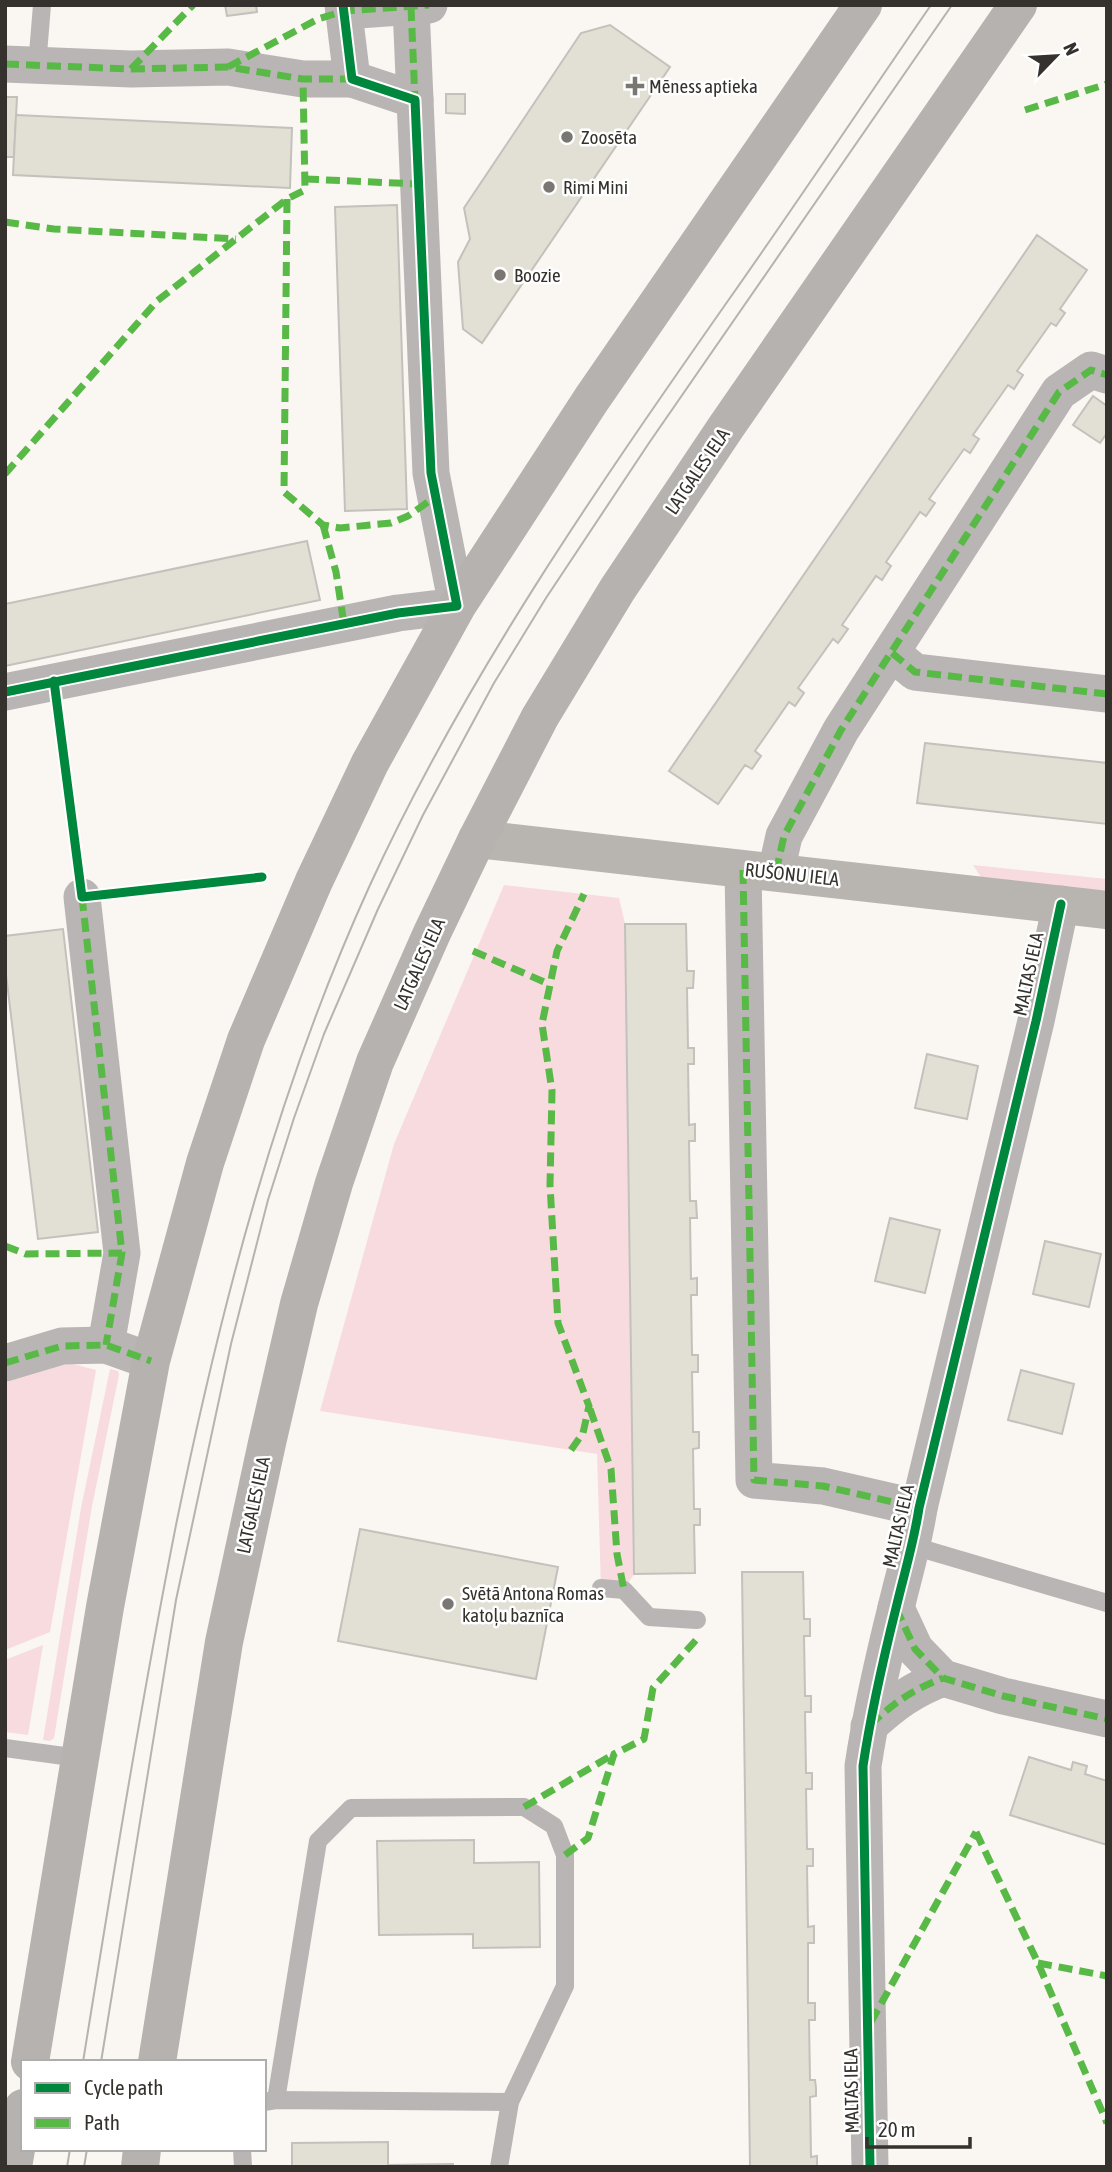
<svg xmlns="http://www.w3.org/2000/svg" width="1112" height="2172" viewBox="0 0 1112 2172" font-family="'Asap Condensed',sans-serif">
	<rect width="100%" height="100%" fill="#faf6f1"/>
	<!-- green -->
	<g fill="#f8dbde">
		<polygon points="973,865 1107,879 1107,892 981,877"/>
		<polygon points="504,885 619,898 625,924 634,1574 624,1590 601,1588 597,1454 320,1411 394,1144"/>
		<polygon points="69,1363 96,1370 50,1632 5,1650 5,1382"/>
		<polygon points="110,1369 118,1371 119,1375 92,1506 54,1738 50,1741 43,1740 81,1508"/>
		<polygon points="43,1645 28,1735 5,1732 5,1660"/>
	</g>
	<!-- building -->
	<g fill="#e2e0d4" stroke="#c3c1bc" stroke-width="2">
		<polygon points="225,5 256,5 257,12 227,16"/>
		<polygon points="610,25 670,67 482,343 463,329 458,262 470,239 464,208 581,33"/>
		<polygon points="446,94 465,94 465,114 446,113"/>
		<polygon points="5,97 17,97 14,157 5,157"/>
		<polygon points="16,115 292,128 290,188 13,175"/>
		<polygon points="397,205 407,509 345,511 335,207"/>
		<polygon points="1037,235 1087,270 1060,309 1065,313 1056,326 1051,323 1017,371 1023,375 1014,389 1008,385 973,435 979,439 970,453 964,449 929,499 935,503 926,516 920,512 886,562 891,566 882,580 876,576 842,625 848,629 838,643 833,639 798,688 804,693 795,706 789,702 755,751 761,756 752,769 745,765 718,804 669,771"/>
		<polygon points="1093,396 1107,406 1107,433 1100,443 1073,425"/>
		<polygon points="307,541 320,600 5,666 5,604"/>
		<polygon points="925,743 1107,763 1107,824 917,803"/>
		<polygon points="625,924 686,924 687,971 694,971 693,988 687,988 688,1048 694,1048 694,1064 688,1064 689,1125 695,1124 695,1141 689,1141 690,1201 696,1201 697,1218 690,1218 691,1279 697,1278 697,1295 691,1295 692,1355 698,1355 698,1372 692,1372 693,1432 699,1432 699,1448 693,1449 694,1509 700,1509 700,1525 694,1525 695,1573 634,1574"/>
		<polygon points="63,929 98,1232 38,1239 5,966 5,936"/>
		<polygon points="927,1054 978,1066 967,1119 915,1108"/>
		<polygon points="890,1218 940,1230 925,1293 875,1281"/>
		<polygon points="1045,1241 1101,1254 1089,1307 1033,1294"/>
		<polygon points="1021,1370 1074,1384 1062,1434 1008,1420"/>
		<polygon points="360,1529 558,1567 536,1679 338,1641"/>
		<polygon points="742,1572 803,1572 804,1619 810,1619 810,1636 804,1636 805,1696 811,1696 811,1712 805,1712 806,1773 812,1773 812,1789 806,1789 807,1849 813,1849 813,1866 807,1866 808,1927 814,1926 814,1943 808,1943 808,2003 815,2003 815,2020 809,2020 810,2080 815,2080 816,2088 816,2096 810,2097 811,2157 817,2156 817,2167 750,2167"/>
		<polygon points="1029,1757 1071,1770 1073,1762 1087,1766 1085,1774 1107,1781 1107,1845 1010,1815"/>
		<polygon points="474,1840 474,1863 539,1862 540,1947 473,1948 473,1934 379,1935 377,1841"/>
		<polygon points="388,2142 388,2165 453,2164 453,2167 292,2167 292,2143"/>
	</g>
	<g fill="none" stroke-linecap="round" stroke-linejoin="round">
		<!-- lane -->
		<g stroke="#b8b5b4" stroke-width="18">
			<polyline points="37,66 42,5"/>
			<polyline points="913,1546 1107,1603"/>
			<polyline points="601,1588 624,1590 649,1617 697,1620"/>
			<polyline points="5,1748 79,1758"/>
			<polyline points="276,2100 318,1841 351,1808 524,1807 554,1826 565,1855 565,1986 510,2102 499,2167"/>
			<polyline points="264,2102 276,2100 510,2102"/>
			<polyline points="242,2149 243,2167"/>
		</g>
		<!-- street -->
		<g stroke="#b8b5b4" stroke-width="37">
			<polyline points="411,7 415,100"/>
			<polyline points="344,11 429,5"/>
			<polyline points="5,64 131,69 228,67 303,79 352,79"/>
			<polyline points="892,653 915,672 1107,694"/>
			<polyline points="5,692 398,613 457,606 431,473 415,100 352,79 343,5"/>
			<polyline points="743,870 754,1480 823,1486 919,1508"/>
			<polyline points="776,872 784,836 841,730 1059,392 1091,370 1107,375"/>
			<polyline points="82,897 122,1253 106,1345"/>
			<polyline points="5,1363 62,1346 106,1345 151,1361"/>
			<polyline points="896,1608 915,1649 943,1678 1003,1696 1107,1719"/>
			<path d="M869,1726C894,1703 912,1690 943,1678"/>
			<path d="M870,2167L863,1766C871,1713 883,1660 896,1608C904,1574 914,1542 919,1508L1036,1021L1061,904"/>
		</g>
		<!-- secondary -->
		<polyline stroke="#b8b5b1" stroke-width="38" points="477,839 1107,910"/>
		<!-- highway -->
		<g stroke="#b6b2b0" stroke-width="38">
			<polyline points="30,2062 105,1607 151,1361 205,1163 246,1040 314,881 370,763 457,606 591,400 863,5"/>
			<polyline points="157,2062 224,1642 267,1443 299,1304 334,1183 375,1062 432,933 477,839 540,717 617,590 726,427 1018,5"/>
			<polyline points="13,2167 23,2108"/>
			<polyline points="140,2167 142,2149"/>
		</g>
		<!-- tram -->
		<g stroke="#b5b3b0" stroke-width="2">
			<path d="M83,2062C112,1882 141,1703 176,1525C221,1306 277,1089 370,885C465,678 595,491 725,305C795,206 862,105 931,5"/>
			<polyline points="101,2062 176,1600 231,1344 268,1200 294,1118 324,1034 378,909 423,815 494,683 546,598 649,443 952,5"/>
			<polyline points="67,2167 70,2149"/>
			<polyline points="84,2167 87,2149"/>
		</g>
		<!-- quiet -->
		<g stroke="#58b947" stroke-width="7" stroke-dasharray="14 7" stroke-linecap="butt">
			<polyline points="411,7 415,100"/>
			<polyline points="5,64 131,69 228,67 303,79 352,79"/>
			<polyline points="228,67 318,19 344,11 429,5"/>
			<polyline points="131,69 193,5"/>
			<polyline points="1025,110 1107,84"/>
			<polyline points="305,179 418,184"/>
			<polyline points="287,199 284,492 323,525 340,528 391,523 408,516 435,497"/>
			<polyline points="5,222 54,229 236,239"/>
			<polyline points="5,474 157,301 287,199 305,190 303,79"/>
			<polyline points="323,525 336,572 344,624"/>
			<polyline points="892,653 915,672 1107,694"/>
			<polyline points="743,870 754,1480 823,1486 919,1508"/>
			<polyline points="776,872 784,836 841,730 1059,392 1091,370 1107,375"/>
			<polyline points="82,897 122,1253 106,1345"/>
			<polyline points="473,951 549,984"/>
			<polyline points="5,1246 26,1254 122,1253"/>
			<polyline points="5,1363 62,1346 106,1345 151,1361"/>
			<polyline points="590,1409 611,1469 617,1554 624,1590"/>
			<polyline points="571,1450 583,1433 589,1406 558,1323 550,1185 552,1091 542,1024 557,951 584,894"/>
			<polyline points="896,1608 915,1649 943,1678 1003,1696 1107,1719"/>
			<path d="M870,1725C895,1702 912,1690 943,1678"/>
			<polyline points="524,1807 614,1754"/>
			<polyline points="976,1832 1038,1963 1107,2123"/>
			<polyline points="565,1855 588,1838 614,1754 644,1739 653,1688 696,1640"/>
			<polyline points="1038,1963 1107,1976"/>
			<polyline points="871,2022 976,1832"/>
		</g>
		<!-- cycleway casing -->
		<g stroke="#fff" stroke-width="13">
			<g id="cycleway">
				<polyline points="54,681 82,897 262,877"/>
				<polyline points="5,692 398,613 457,606 431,473 415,100 352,79 343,5"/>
				<path d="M870,2167L863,1766C871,1713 883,1660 896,1608C904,1574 914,1542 919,1508L1036,1021L1061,904"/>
			</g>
		</g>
		<!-- cycleway -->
		<use href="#cycleway" stroke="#00873e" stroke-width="9"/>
	</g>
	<!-- markers -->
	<g fill="#7a7772" stroke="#fff" stroke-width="2.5">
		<path d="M631.5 75.5h7v7h7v7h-7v7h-7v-7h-7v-7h7z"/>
		<circle cx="567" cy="137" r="7"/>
		<circle cx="549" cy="187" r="7"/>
		<circle cx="500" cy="275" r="7"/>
		<circle cx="448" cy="1604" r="7"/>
	</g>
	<g text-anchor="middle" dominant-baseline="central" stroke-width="5" stroke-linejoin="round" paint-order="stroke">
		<!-- poi labels -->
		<g font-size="19" fill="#35322d" stroke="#fff" text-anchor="start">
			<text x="649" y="86">Mēness aptieka</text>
			<text x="581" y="137">Zoosēta</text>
			<text x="563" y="187">Rimi Mini</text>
			<text x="514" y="275">Boozie</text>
			<text x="462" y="1593">Svētā Antona Romas<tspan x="462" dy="22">katoļu baznīca</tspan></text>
		</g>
		<!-- street labels -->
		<g font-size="19" fill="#35322d" stroke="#fff">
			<text transform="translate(697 471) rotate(-56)">LATGALES IELA</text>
			<text transform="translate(792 874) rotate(6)">RUŠONU IELA</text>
			<text transform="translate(419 964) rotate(-66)">LATGALES IELA</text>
			<text transform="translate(1028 974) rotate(-78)">MALTAS IELA</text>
			<text transform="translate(253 1505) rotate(-78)">LATGALES IELA</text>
			<text transform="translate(898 1526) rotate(-77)">MALTAS IELA</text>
			<text transform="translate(851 2091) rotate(-91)">MALTAS IELA</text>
		</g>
	</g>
	<!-- border -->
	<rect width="1112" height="2172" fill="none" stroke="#35322d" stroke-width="14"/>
	<!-- legend -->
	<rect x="21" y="2060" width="245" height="91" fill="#ffffff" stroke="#aeadab" stroke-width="2"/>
	<rect x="35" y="2083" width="35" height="10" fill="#00873e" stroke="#aeadab" stroke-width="2"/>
	<text x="84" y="2095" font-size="21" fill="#35322d">Cycle path</text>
	<rect x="35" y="2118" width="35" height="10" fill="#58b947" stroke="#aeadab" stroke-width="2"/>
	<text x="84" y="2130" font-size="21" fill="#35322d">Path</text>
	<!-- north arrow -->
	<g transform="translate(1056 56) rotate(65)" stroke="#ffffff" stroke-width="5" paint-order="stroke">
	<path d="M0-5L12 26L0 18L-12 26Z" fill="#35322d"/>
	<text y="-10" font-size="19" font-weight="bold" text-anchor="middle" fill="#35322d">N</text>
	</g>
	<!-- scale -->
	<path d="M867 2137v10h103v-10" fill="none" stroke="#35322d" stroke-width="3.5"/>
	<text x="878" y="2137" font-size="21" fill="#35322d" stroke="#ffffff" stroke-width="5" paint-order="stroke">20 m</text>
</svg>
